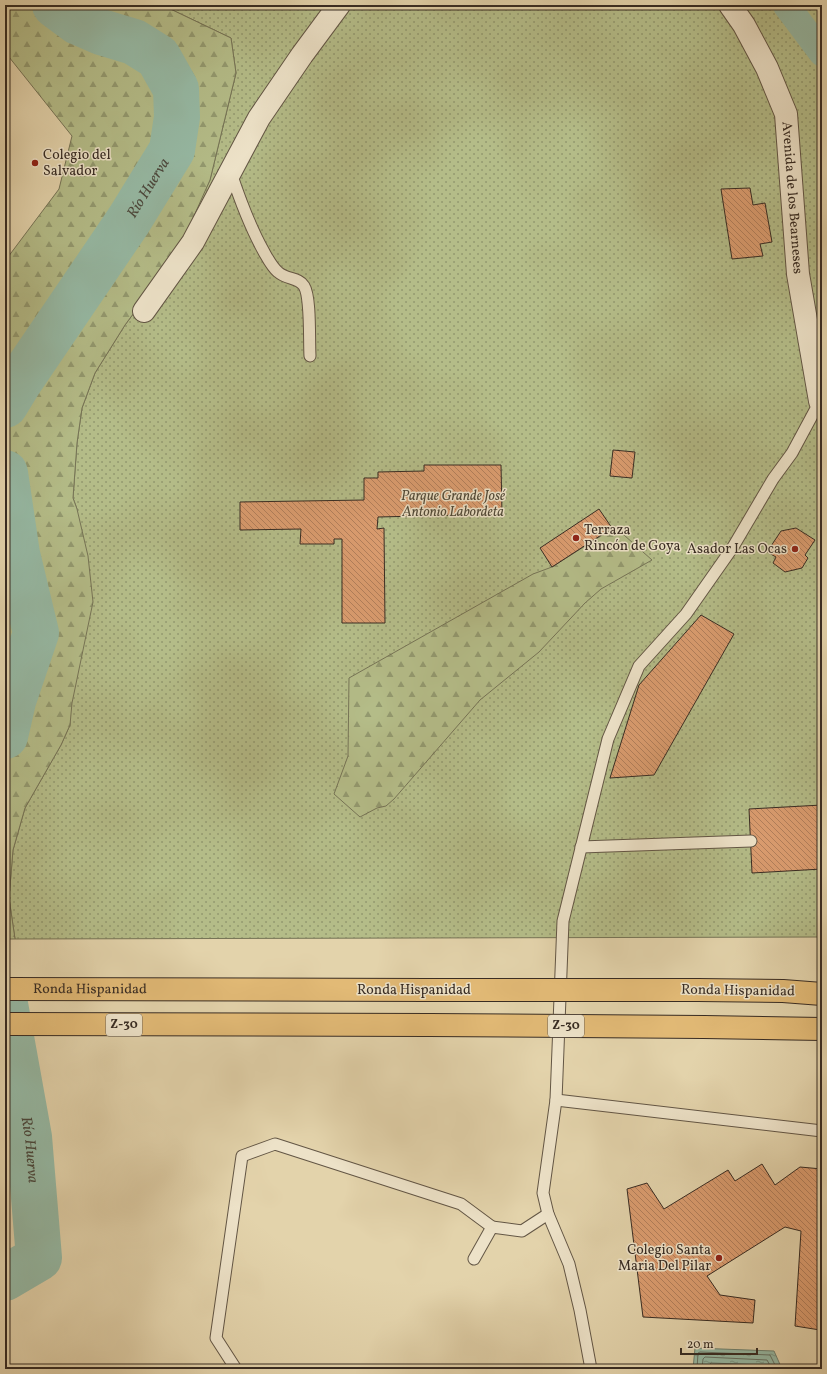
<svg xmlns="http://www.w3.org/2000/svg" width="827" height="1374" viewBox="0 0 827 1374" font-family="Vollkorn,serif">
	<defs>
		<pattern id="grass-dots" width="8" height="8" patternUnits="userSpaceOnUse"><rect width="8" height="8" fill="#b4bc88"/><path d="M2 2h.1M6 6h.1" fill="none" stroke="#93996f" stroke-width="1.8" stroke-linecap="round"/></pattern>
		<pattern id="forest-firs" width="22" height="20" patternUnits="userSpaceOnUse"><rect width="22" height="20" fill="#b4bc88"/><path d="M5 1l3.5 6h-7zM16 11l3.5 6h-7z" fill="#93996f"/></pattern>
		<pattern id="water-ripples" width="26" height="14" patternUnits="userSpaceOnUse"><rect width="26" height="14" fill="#96b9a4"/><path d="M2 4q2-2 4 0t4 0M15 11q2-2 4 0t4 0" fill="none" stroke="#7b9785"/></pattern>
		<pattern id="building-back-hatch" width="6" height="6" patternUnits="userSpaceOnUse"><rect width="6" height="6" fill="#da9c6f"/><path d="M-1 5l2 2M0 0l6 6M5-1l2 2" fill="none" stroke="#b27f5b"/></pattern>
	</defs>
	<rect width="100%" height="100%" fill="#e3d3ab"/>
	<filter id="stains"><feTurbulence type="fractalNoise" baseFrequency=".005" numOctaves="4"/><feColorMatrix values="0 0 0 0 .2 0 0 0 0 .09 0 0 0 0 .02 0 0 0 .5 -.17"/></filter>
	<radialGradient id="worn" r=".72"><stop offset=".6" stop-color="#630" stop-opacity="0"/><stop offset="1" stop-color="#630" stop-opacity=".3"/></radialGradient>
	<!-- grass -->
	<polygon fill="url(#grass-dots)" stroke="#767456" points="162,5 822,5 822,937 15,939 9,898 13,850 25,808 61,745 70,725 77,509 73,498 77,443 82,408 95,373 125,325 167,269 210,180 236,73 231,38"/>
	<!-- forest -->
	<g fill="url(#forest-firs)" stroke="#767456">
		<polygon points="5,5 162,5 231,38 236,73 210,180 177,254 125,325 95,373 82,408 77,443 73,498 77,509 88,556 93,602 72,703 70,725 61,745 25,808 13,850 9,898 15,939 5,939 5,261 59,189 72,136 5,52"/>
		<polygon points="615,527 652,560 601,589 585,603 539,652 480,700 394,799 386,806 377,808 360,817 334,794 348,756 349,678 533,574 552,567"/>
	</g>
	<!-- water -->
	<polygon fill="url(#water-ripples)" stroke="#708170" points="695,1348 774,1351 782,1369 693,1369"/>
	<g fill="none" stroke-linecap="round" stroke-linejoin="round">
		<!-- shore -->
		<g stroke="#677264" stroke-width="1">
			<polyline points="697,1369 698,1353 700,1352 770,1355 777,1369"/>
			<polyline points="702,1369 703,1359 705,1357 767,1360 772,1369"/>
			<polyline points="708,1369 709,1365 711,1363 763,1365 765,1369"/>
		</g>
		<!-- canal -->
		<polyline stroke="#96b9a4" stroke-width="27" points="786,5 822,53"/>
		<!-- river -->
		<g stroke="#96b9a4" stroke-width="46">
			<path id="s1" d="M5,405L19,382L129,220L172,150L177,117L176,89L158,57L134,42L101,32L78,22L55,5"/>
			<polyline points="5,473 17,554 36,633 13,701 5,736"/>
			<path id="s2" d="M5,1004L29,1137L39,1258L5,1278"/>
		</g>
	</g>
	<!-- building -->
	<g fill="url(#building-back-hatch)" stroke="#382c23">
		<polygon points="750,188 753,205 765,203 772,242 760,244 763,256 732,259 721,189"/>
		<polygon points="613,450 635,452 632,478 610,476"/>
		<polygon points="424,465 501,465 502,514 378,517 377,529 384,528 385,623 342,623 342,539 334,539 334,544 300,544 301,529 240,530 240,502 364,500 364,478 378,478 378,472 424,471"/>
		<polygon points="599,509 612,528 552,567 540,548"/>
		<polygon points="796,528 815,540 805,555 808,558 802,568 785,572 773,563 776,557 767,552 781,531"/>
		<polygon points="701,615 734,634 654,775 610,778 639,685"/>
		<polygon points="822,805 822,869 752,873 749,809"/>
		<polygon points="762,1164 775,1185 800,1167 822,1169 822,1310 820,1330 795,1326 801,1231 785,1227 707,1276 720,1295 755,1300 753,1323 643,1317 627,1189 647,1183 664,1209 728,1170 735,1181"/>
	</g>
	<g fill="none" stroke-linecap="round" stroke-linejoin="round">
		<!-- lane casing -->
		<g stroke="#635645" stroke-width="13">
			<g id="lane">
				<path d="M231,173C240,200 250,227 264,252C268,259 272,267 278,272C287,280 298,277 304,286C311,297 309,340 310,356"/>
				<polyline points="581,847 751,841"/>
				<polyline points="556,1100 822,1131"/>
				<polyline points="474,1259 492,1227 522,1231 548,1214"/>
				<polyline points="236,1369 216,1338 242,1156 275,1144 461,1204 492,1227"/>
				<polyline points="591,1369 580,1310 569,1264 548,1214 543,1193 556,1100 563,921 608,739 639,666 686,614 733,547 773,479 792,453 820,401"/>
			</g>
		</g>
		<!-- street casing -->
		<g stroke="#635645" stroke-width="24">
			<g id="street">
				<path id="s3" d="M730,5L744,25L767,68L786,114L798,274L820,401L822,402"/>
				<polyline points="144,311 193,242 259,118 302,55 339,5"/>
			</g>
		</g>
		<!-- highway casing -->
		<g stroke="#382c23" stroke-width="24">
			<g id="highway">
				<path id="s4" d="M5,989L428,990"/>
				<polyline points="698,990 783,991 822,994"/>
				<polyline points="5,1024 429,1025"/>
				<polyline points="704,1027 822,1029"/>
			</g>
		</g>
		<!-- lane -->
		<use href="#lane" stroke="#ede2c8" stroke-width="11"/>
		<!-- street -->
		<use href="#street" stroke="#ede2c8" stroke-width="22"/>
		<!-- highway -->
		<use href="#highway" stroke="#e2ba76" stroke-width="22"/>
		<!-- highway-bridge casing -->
		<g stroke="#382c23" stroke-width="24" stroke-linecap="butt">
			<g id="highway-bridge">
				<polyline points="428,990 698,990"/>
				<polyline points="429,1025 704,1027"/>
			</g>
		</g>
		<!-- highway-bridge -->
		<use href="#highway-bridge" stroke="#e2ba76" stroke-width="22"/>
	</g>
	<!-- markers -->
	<g fill="#8f2418" stroke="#ede2c8" stroke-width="1.5">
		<circle cx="35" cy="163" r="4"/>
		<circle cx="576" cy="538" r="4"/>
		<circle cx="795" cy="549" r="4"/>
		<circle cx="719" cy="1258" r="4"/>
	</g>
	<g text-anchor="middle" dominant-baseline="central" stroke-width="3" stroke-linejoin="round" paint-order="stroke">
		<!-- shield labels -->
		<g fill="#ede2c8" stroke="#6e6354" stroke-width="1">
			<rect x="106" y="1014" width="36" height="22" rx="3"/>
			<rect x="548" y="1015" width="36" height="22" rx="3"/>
		</g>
		<g font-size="13" font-weight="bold" fill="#382c23">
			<text x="124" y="1025">Z-30</text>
			<text x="566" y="1026">Z-30</text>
		</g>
		<!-- poi labels -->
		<g font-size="14" fill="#382c23" stroke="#ede2c8" text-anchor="start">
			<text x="43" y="155">Colegio del<tspan x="43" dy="16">Salvador</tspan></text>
			<text x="584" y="530">Terraza<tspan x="584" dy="16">Rincón de Goya</tspan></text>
			<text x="787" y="549" text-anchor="end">Asador Las Ocas</text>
			<text x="711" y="1250" text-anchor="end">Colegio Santa<tspan x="711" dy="16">Maria Del Pilar</tspan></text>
		</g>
		<!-- street labels -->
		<g font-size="14" fill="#382c23" stroke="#ede2c8">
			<text stroke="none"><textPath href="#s3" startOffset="207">Avenida de los Bearneses</textPath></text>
			<text stroke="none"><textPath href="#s4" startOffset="85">Ronda Hispanidad</textPath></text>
			<text x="414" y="990">Ronda Hispanidad</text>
			<text transform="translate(738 991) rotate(1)">Ronda Hispanidad</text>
		</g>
		<!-- park labels -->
		<g font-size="14" font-style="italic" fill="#514937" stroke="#ede2c8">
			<text x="453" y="496">Parque Grande José<tspan x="453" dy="16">Antonio Labordeta</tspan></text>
		</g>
		<!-- water labels -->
		<g font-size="15" font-style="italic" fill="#4b483d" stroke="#ede2c8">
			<text stroke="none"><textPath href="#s1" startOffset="260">Río Huerva</textPath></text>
			<text stroke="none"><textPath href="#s2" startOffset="148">Río Huerva</textPath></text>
		</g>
	</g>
	<!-- margin -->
	<rect width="827" height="1374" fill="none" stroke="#e3d3ab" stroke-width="20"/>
	<rect x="6" y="6" width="815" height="1362" fill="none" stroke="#382c23" stroke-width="2"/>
	<rect x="10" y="10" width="807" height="1354" fill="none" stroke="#382c23"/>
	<!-- scale -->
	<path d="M681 1348v6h76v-6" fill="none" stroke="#382c23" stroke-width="2"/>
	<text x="687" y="1348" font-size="12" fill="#382c23" stroke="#ede2c8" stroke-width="3" paint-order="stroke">20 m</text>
	<rect width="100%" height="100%" filter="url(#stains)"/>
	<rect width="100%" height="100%" fill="url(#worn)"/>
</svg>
